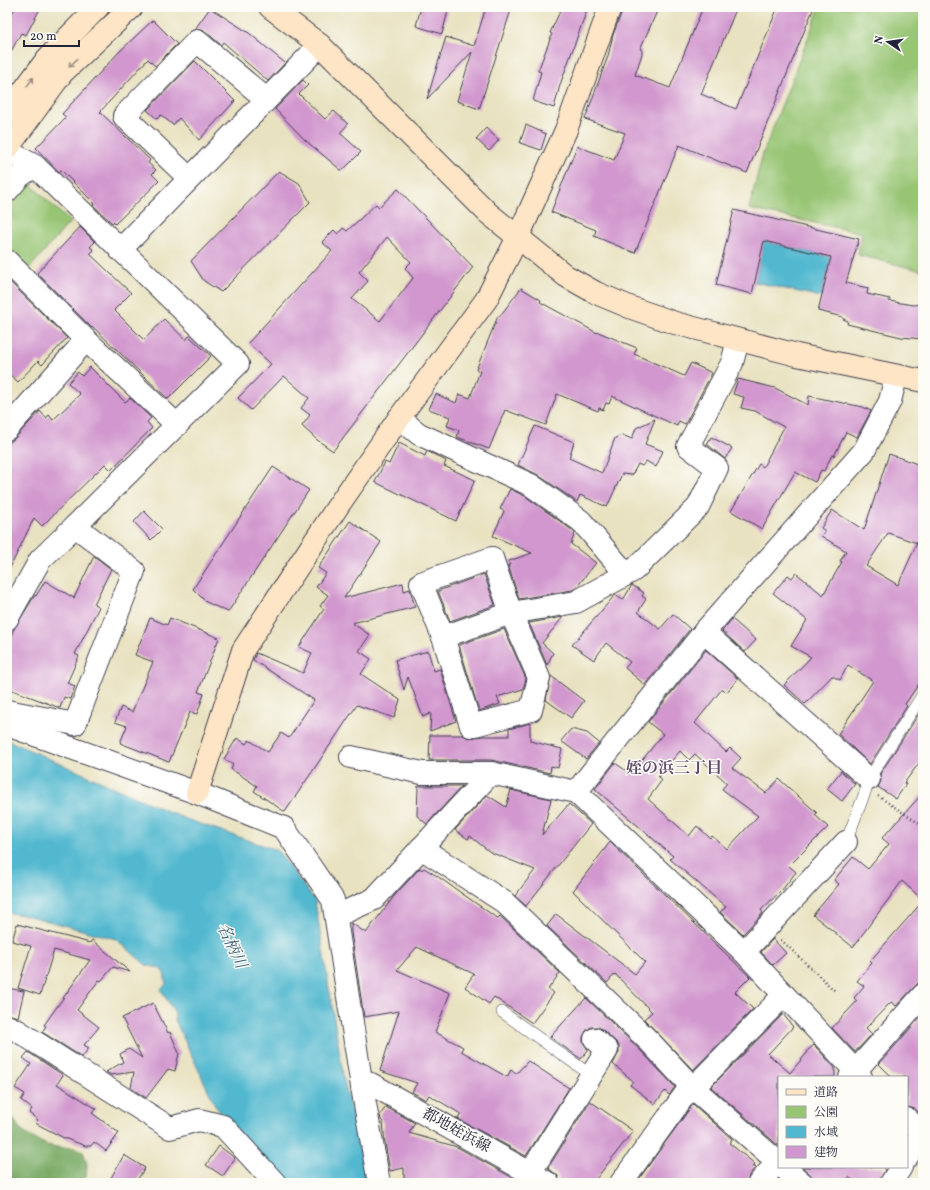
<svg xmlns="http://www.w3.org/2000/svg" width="930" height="1190" viewBox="0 0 930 1190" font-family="Vollkorn,'Noto Serif JP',serif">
	<rect width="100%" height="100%" fill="#fdfcf7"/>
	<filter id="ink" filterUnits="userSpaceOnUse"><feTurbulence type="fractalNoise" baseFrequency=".025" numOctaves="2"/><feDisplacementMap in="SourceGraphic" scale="8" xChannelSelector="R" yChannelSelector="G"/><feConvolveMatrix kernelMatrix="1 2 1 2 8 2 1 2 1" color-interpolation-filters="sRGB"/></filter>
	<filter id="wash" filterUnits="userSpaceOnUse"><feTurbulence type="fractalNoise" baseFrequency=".012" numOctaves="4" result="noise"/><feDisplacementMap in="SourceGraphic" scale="16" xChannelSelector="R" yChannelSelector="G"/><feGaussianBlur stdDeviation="0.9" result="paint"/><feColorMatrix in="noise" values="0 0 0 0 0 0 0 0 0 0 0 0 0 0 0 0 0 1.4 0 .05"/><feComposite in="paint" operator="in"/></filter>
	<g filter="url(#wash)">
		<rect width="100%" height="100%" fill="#e9e2c1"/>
		<!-- green -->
		<g fill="#97c573" stroke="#5c7457">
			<polygon points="820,7 923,7 923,271 858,255 862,233 749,209 762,156"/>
			<polygon points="29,183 70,222 28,270 7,249 7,204 15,187"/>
		</g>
		<!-- forest -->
		<path fill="#79aa65" stroke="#4e6650" d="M7,1111C14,1116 16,1125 22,1131C30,1137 46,1146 56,1147C69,1149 68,1145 83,1151L87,1164L86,1177L78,1183H7Z"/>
		<!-- water -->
		<g fill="#51b8cf" stroke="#3a6d85">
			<polygon points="764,241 831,257 821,297 755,282"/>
			<polygon points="7,740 183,818 277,850 315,901 344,1080 367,1183 281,1183 216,1107 175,1020 175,1013 161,990 166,984 164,973 159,968 146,965 116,939 25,915 7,913"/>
		</g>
		<g id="blocks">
			<!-- building -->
			<g fill="#d197ce" fill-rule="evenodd">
				<polygon points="15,7 41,7 26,35 21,33 7,59 7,24"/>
				<polygon points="421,7 434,7 448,11 442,34 416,26"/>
				<polygon points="486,7 512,7 479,109 457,101 472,52 427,99 446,37 474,46"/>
				<polygon points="562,7 588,7 560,85 554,108 533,101 541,72 538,71 552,34 550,33"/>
				<polygon points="625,7 659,7 640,49 642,50 642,54 635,75 670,88 703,7 737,7 701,94 736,109 778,7 814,7 747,173 679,145 635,253 594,236 596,230 551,212 577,146 614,160 625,133 585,119 608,56 613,35 621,14 622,15"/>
				<polygon points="210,8 249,33 285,63 268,81 223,42 221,45 205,31 195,29"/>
				<polygon points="153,20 177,44 155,66 148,59 100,112 150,160 148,163 156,170 152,174 159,181 115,224 113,222 112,223 93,205 95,204 61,170 59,172 36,148 66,117 62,114 119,52"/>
				<polygon points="195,61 235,101 199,140 179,118 173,125 161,115 157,119 147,110"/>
				<polygon points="303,80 308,85 299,94 325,119 334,111 348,124 340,133 361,152 342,171 305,140 275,109"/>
				<polygon points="526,125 546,134 541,150 520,143"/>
				<polygon points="486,128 499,140 489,151 476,139"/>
				<polygon points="279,171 299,183 310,202 221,292 204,281 191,261"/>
				<path d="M398,189L473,267L333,451L316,439L302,426L310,415L301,408L309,398L284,376L251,410L238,398L271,364L248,343L332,251L322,242L334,230L338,234L343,228L347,231L376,204L379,207ZM387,237L411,262L405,268L413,278L380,321L352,299L368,281L359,272Z"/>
				<polygon points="734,210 859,239 846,283 868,288 867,294 890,299 889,301 913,305 923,304 923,339 901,337 847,324 848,321 843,319 843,317 818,311 831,257 764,241 752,294 716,285"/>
				<polygon points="80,227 95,242 90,247 94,250 90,254 131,293 114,310 144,340 164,319 186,340 189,336 211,356 168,399 93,327 92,328 37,273"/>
				<polygon points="7,279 67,338 42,365 38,361 18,382 7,372"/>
				<polygon points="521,288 541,300 540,302 597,333 598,332 637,348 634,354 684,376 691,363 712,373 685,424 679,421 677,426 612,396 609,404 606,403 603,410 599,408 598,411 557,394 546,425 505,410 489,449 457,437 459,430 447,426 450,417 429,409 436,394 456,403 459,394 470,398 480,371 476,370 498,316 500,316"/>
				<polygon points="90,367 125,402 130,398 151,418 147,422 152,428 111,470 105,464 42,526 34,518 7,574 7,445 16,437 40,411 46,418 49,415 53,420 80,394 68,383 78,372 82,376"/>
				<polygon points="738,379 775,388 808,405 809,396 863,407 871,411 857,437 846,432 834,456 832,455 824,471 821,470 815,482 795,472 762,529 731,511 759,464 763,467 784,427 755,411 741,408 744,397 733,394"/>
				<polygon points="655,419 645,444 663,451 656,467 646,461 642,466 638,464 632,475 622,474 607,507 580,495 577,502 538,475 518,465 535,426 574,442 569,458 602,473 615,438 622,435 632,439 636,428"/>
				<polygon points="711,437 732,448 725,459 707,444"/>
				<polygon points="399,443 425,456 427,451 433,454 446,461 444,466 475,480 456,521 375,482 385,462 389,464"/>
				<path d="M889,454L923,466V678L905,704L907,706L870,764L838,734L873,681L848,665L840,680L832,676L805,704L784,685L811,657L791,646L807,620L773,593L788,575L792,578L796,573L823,595L842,562L840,561L846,551L821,536L825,531L821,528L832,510L864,530ZM888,533L917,543L898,585L866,566Z"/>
				<polygon points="273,467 309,490 228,612 206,602 193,589"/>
				<polygon points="510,489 525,496 572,530 575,533 571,544 596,563 576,588 572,590 519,599 508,565 510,565 509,561 532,553 493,536 504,511 500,509"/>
				<polygon points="144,511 162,529 151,540 134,522"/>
				<polygon points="350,521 381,542 344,598 403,583 404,591 410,589 415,607 352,623 370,635 359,651 371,659 361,674 400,700 394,718 357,705 285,812 254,791 257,786 231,769 233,765 224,759 237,738 246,744 249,740 268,752 281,733 289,738 314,700 253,660 256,653 303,673 312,653 299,647 324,609 320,606 328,595 316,587 326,573 318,568"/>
				<polygon points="94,556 111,569 94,604 99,607 75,654 79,656 67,683 75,686 70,699 64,697 60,708 7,688 7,645 14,629 35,595 36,596 45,581 74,598"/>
				<polygon points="484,574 495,605 450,621 438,591"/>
				<polygon points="632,585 644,593 642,596 646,599 638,612 660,629 673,614 690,629 645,685 625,668 630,662 606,643 594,660 572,645 615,595 623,600"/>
				<polygon points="563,617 542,643 553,653 547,665 529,623"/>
				<polygon points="150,618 167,625 170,618 219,638 198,692 204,694 197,714 190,712 169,762 120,743 127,726 115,722 121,707 132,712 153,662 135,655"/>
				<polygon points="732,619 756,640 745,652 722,631"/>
				<polygon points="504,629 526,679 523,689 497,697 500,704 479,711 459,645"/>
				<path d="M706,650L738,679L726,693L722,689L695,723L726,752L730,748L741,758L732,768L766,793L779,779L817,813L815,815L828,827L789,866L796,872L782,890L761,910L763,913L743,934L720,912L726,907L670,859L673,856L595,789L615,763L631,774L663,734L648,722ZM680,751L689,760L695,754L727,783L722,789L758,816L727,849L712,836L710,838L697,826L689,836L648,799L662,780L658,777Z"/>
				<polygon points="428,651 434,671 440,669 456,721 430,731 431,713 423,717 408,677 404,690 395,660"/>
				<polygon points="551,676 584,701 571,718 546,700"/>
				<polygon points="918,715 923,719 923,758 904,783 906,784 896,799 878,787 881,781 880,774"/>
				<polygon points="530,723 530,741 562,749 558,768 551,766 550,773 491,760 429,760 430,735 463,735 468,738 483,736 509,736 509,729"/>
				<polygon points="571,729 587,733 599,743 586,759 561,741"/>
				<polygon points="841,771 855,784 842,801 827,789"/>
				<polygon points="418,786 462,786 427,824 417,816"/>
				<polygon points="511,790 551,799 542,835 569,804 591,824 526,906 515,896 535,870 490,852 470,836 468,839 455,830 487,795 506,807"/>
				<polygon points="923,793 923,900 902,881 853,947 813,915 839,884 834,880 853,857 868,869 889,844 882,838"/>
				<polygon points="610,842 750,977 735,992 753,1009 693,1070 644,1019 652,1012 615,974 607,983 547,926 556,914 635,974 645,962 573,891"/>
				<polygon points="420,868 422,870 424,868 437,876 494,916 498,918 500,916 560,973 548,989 554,993 532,1023 494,997 489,1004 465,987 474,974 417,947 397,970 450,993 435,1032 463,1047 461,1051 507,1077 511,1070 516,1074 528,1061 569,1088 526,1156 458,1119 461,1114 429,1095 426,1100 412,1092 417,1083 380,1071 399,1011 364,1017 351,932 351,923 366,933 395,895"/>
				<polygon points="923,901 923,978 896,1006 891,1002 866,1028 872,1034 855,1052 832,1028 857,1001 854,998 864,986 857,981 872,963 870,961"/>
				<polygon points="17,924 90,943 92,940 130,972 113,967 101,981 99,980 77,1010 99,1027 84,1045 89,1048 82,1057 42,1032 46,1026 44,1025 90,960 54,950 40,995 18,988 31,946 12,941"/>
				<polygon points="773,939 786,953 773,965 761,952"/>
				<polygon points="7,988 24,991 18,1017 7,1014"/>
				<polygon points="586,998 641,1051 675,1087 669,1095 665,1091 655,1104 630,1085 633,1081 613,1064 619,1052 619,1045 603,1030 598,1027 591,1027 586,1031 583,1037 583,1042 588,1050 581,1059 550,1037"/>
				<polygon points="153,1003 168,1033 170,1032 179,1053 175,1071 168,1069 146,1098 131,1088 134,1072 111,1075 106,1072 123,1062 120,1054 129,1049 142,1058 122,1018"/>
				<polygon points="783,1014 793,1027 768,1054 790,1073 807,1053 806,1052 814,1045 835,1068 835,1077 779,1077 779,1146 711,1087"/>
				<polygon points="923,1014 923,1111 921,1114 915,1109 907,1107 907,1077 892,1077 879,1064"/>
				<polygon points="28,1052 63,1075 57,1084 97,1109 92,1113 119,1133 106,1151 94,1142 91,1146 86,1146 64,1138 35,1123 38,1120 29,1113 32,1109 21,1100 25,1094 15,1088 31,1064 23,1058"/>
				<polygon points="590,1101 633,1131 593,1183 560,1183 558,1176 548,1168"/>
				<polygon points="693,1104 732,1139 729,1143 755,1164 752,1167 756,1167 749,1175 747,1183 636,1183"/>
				<polygon points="386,1107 415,1123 409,1133 457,1147 522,1183 404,1183 404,1168 390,1171 385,1143 383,1122 381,1120 380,1115"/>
				<polygon points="219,1146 235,1158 223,1176 206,1165"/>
				<polygon points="124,1155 145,1168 135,1183 108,1183"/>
				<polygon points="802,1167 882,1167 885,1170 879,1183 856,1183 849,1177 844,1183 814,1183 810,1174"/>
			</g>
		</g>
	</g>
	<g filter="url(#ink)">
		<use href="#blocks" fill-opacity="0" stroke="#403f4f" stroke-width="1"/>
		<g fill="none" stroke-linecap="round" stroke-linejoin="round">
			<!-- lane casing -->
			<g stroke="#403f4f" stroke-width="12">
				<g id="lane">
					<polyline points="846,842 872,774 923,694"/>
					<polyline points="502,1012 591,1075"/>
				</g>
			</g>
			<!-- street casing -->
			<g stroke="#403f4f" stroke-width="24">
				<g id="street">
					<polyline points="7,151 35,166 238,364 75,526 134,571 75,724 7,711"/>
					<polyline points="189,178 124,116 197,41 266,99"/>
					<polyline points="7,191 20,176 35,166"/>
					<polyline points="120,250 320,45"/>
					<polyline points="7,261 86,340 7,429"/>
					<polyline points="86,340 177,425"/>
					<polyline points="399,418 419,434 531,485 581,521 626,574"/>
					<polygon points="492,558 511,613 539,678 531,710 471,726 443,637 421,583"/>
					<polyline points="7,619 40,560 75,526"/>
					<polyline points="443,637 511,613 576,602 634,570 698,507 717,468 688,446 732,363 738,340"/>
					<polyline points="7,725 197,793 284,828 333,900 362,1087 379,1183"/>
					<polyline points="351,757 422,773 491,773"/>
					<polyline points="869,779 704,632 864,451 890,401 896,377"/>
					<polyline points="576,792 704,632"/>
					<polyline points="421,848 504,902 650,1042 691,1086 779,1163"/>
					<polyline points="336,916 374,899 491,773 576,792 744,952 861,1077"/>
					<polyline points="744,952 846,842"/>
					<polyline points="7,1026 18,1031 170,1128 199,1120 223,1126 275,1183"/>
					<polyline points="850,1077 923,995"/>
					<polyline points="362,1087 371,1084 548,1183"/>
					<polyline points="907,1119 923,1133"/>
					<polyline points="907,1157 922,1133"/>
					<polyline points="783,1167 802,1183"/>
					<polyline points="530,1173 607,1050 595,1039"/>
					<polyline points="621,1183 691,1086 698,1083 784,995"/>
					<polyline points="759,1183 779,1160"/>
					<polyline points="891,1183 901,1167"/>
				</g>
			</g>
			<!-- secondary casing -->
			<g stroke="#403f4f" stroke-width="24">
				<g id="secondary">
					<polyline points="270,7 320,45 488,213 566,276 596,293 632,308 675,323 797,355 923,381"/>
					<polyline points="7,113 47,59 98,7"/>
					<polyline points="7,149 62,73 132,7"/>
					<polyline points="197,793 243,650 340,503 399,418 486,300 518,237 566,130 610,7"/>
				</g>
			</g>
			<!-- path -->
			<g stroke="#403f4f" stroke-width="2.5" stroke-dasharray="1 3" stroke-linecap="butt">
				<polyline points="878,796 923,826"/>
				<polyline points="781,940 835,991"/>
			</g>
			<!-- lane -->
			<use href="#lane" stroke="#fff" stroke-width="11"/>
			<!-- street -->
			<use href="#street" stroke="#fff" stroke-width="22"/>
			<!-- secondary -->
			<use href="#secondary" stroke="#fee5c5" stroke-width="22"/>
		</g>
		<!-- one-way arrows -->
		<defs><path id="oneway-shaft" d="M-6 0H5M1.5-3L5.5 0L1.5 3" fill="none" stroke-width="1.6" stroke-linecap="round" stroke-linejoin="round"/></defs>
		<g stroke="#9b8d87">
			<use href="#oneway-shaft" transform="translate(73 63) rotate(136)"/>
			<use href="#oneway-shaft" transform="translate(30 82) rotate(-54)"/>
		</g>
	</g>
	<g text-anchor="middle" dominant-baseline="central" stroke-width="3" stroke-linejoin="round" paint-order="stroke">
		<!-- street labels -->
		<g font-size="15" fill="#22223b" stroke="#fdfcf7">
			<text transform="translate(456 1131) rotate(29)">都地姪浜線</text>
		</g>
		<!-- neighbourhood labels -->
		<g font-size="16" font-weight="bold" fill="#5f4b6e" stroke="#fdfcf7">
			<text x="674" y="769">姪の浜三丁目</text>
		</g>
		<!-- water labels -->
		<g font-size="16" font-style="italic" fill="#355e76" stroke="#fdfcf7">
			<text transform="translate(231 946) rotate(65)">名柄川</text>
		</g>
	</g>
	<!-- margin -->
	<rect width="930" height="1190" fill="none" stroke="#fdfcf7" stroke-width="24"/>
	<!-- legend -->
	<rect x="778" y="1076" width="130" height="92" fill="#fdfcf7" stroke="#a5a5ac"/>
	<rect x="786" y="1089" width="20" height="6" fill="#fee5c5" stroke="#a5a5ac"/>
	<text x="814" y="1096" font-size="12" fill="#22223b">道路</text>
	<rect x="786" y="1106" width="20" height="12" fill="#97c573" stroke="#a5a5ac"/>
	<text x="814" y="1116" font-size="12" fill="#22223b">公園</text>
	<rect x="786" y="1126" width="20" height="12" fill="#51b8cf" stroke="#a5a5ac"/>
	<text x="814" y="1136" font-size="12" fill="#22223b">水域</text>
	<rect x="786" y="1146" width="20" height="12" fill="#d197ce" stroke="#a5a5ac"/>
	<text x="814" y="1156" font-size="12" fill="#22223b">建物</text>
	<!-- north arrow -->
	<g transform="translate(888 42) rotate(283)" stroke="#fdfcf7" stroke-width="3" paint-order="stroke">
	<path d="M0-3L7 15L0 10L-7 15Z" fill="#22223b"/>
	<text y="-6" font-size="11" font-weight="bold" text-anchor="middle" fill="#22223b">N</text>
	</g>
	<!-- scale -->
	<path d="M24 40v6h55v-6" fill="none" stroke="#22223b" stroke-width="2"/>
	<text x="30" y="40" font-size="12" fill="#22223b" stroke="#fdfcf7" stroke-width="3" paint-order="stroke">20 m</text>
</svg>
